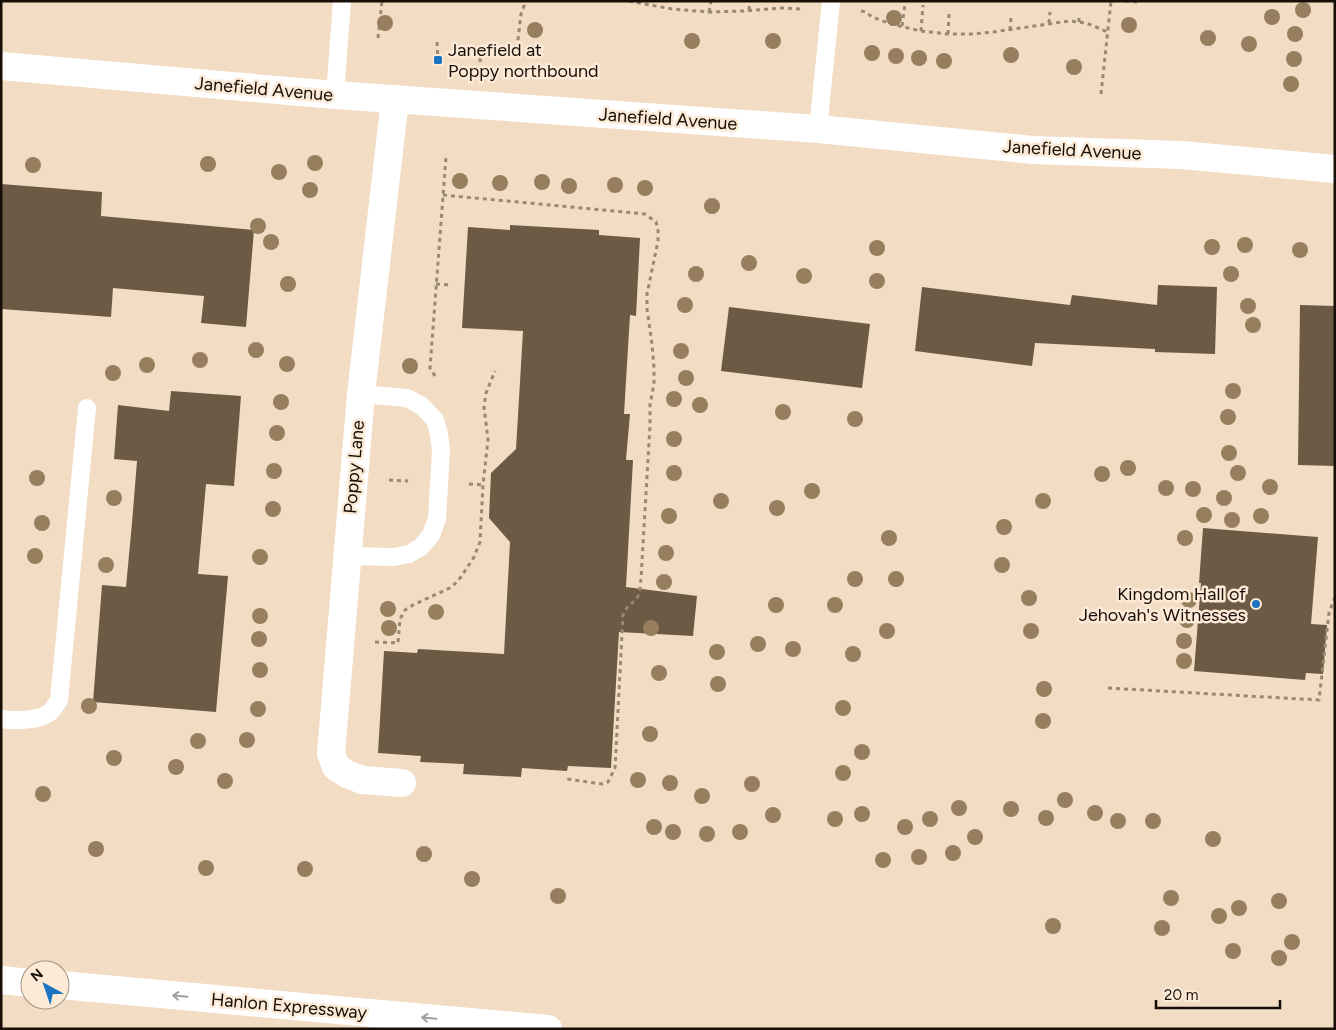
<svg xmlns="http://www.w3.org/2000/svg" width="1336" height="1030" viewBox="0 0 1336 1030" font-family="Figtree,sans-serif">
	<rect width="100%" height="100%" fill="#f2dcc4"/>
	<!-- building -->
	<g fill="#6d5a45">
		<polygon points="1,184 102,192 101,216 254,230 246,327 201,323 204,296 113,288 111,317 1,309"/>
		<polygon points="510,225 599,230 599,235 640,238 636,316 630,315 624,414 630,414 626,460 633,460 626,587 697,596 693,636 619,632 611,768 568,766 567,771 522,768 521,777 463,774 464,764 420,762 421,756 378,753 384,651 417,653 418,649 504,654 510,542 489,518 491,473 516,449 523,331 462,328 468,227 510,230"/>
		<polygon points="1158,285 1217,287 1215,354 1155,352 1155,349 1035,343 1032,366 915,351 922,287 1070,305 1072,295 1157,305"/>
		<polygon points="1300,305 1335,306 1335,466 1298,465"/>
		<polygon points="729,307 870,324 862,388 721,371"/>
		<polygon points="171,391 241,396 234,486 206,484 198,574 228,576 216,712 93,702 102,585 126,587 132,523 137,461 114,459 118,405 169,411"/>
		<polygon points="1203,528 1318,537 1311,624 1327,625 1323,674 1306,673 1305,680 1194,671 1201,583 1199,583"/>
	</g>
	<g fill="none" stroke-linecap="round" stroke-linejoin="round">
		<!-- path -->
		<g stroke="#988876" stroke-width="3" stroke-dasharray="4 4" stroke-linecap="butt">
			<polyline points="629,1 672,9 709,12 744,11 782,8 800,9"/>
			<polyline points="1125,1 1138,2"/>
			<polyline points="749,10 750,1"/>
			<polyline points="861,11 866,12 872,17 891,24 921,31 948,34 972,34 993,32 1069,21 1086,23 1108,32"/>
			<polyline points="709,12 711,1"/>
			<polyline points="1079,22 1079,15"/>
			<polyline points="1049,23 1050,12"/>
			<polyline points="902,26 905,4"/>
			<polyline points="1010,30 1011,18"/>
			<polyline points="921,31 923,5"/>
			<polyline points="948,34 949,14"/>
			<polyline points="378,38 382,1"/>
			<polyline points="437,42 438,60"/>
			<polyline points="517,48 521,14 526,1"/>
			<polyline points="480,62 481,46"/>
			<polyline points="1101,94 1111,1"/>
			<path d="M443,195L645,214L656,222L658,229V241L647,294V309L652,344L654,368V384L650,404V425L641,579C640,585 641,594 636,599C630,606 627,605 623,615L615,768L608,782L602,784L567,779"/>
			<polyline points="436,284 452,285"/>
			<polyline points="435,376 430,368 446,157"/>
			<polyline points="389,480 408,481"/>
			<polyline points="469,484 483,485"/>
			<polyline points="375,642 398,643 400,619 405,610 413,605 452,587 461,577 474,557 480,542 483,485 488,439 484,407 486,393 495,371"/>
			<polyline points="1108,688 1319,700 1329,613 1335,597"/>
		</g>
		<!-- lane -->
		<g stroke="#fff" stroke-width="18">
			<polyline points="335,95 342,1"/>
			<polyline points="818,129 831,1"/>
			<polyline points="347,556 394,557 409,554 421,547 431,535 437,519 441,450 439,434 435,420 422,406 407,398 361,394"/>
			<path d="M1,719C14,721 37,721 49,713C53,710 56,704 59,700L87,408"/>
		</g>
		<!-- street -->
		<g stroke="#fff" stroke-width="28">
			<polyline points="1,66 335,95 818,129 1033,150 1181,155 1335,169"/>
			<polyline points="395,99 361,394 331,754 336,767 347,774 362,780 402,783"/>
		</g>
		<!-- highway -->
		<g stroke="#fff" stroke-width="28">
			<polyline points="1,980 30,983"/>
			<polyline points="60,985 548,1029"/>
		</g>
	</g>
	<!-- trees -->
	<g fill="#977e5f">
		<circle cx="1303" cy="10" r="8"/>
		<circle cx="1272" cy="17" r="8"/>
		<circle cx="894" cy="18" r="8"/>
		<circle cx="385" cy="23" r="8"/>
		<circle cx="1129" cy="25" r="8"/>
		<circle cx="535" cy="30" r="8"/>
		<circle cx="1295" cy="34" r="8"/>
		<circle cx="1208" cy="38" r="8"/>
		<circle cx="692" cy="41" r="8"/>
		<circle cx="773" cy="41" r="8"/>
		<circle cx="1249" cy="44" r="8"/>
		<circle cx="872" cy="53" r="8"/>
		<circle cx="1011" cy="55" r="8"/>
		<circle cx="896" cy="56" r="8"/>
		<circle cx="919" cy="58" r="8"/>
		<circle cx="1294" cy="59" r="8"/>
		<circle cx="944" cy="61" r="8"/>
		<circle cx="1074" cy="67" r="8"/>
		<circle cx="1291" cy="84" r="8"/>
		<circle cx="315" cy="163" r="8"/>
		<circle cx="208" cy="164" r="8"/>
		<circle cx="33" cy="165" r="8"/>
		<circle cx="279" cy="172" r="8"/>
		<circle cx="460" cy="181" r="8"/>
		<circle cx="542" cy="182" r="8"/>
		<circle cx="500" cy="183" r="8"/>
		<circle cx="615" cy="185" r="8"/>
		<circle cx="569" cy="186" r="8"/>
		<circle cx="645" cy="188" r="8"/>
		<circle cx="310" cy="190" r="8"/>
		<circle cx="712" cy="206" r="8"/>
		<circle cx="258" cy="226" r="8"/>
		<circle cx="271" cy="242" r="8"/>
		<circle cx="1245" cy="245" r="8"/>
		<circle cx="1212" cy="247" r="8"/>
		<circle cx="877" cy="248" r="8"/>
		<circle cx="1300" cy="250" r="8"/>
		<circle cx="749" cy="263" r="8"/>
		<circle cx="696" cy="274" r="8"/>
		<circle cx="1231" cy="274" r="8"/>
		<circle cx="804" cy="276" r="8"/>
		<circle cx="877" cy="281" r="8"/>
		<circle cx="288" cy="284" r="8"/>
		<circle cx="685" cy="305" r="8"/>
		<circle cx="1248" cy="306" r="8"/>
		<circle cx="1253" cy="325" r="8"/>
		<circle cx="256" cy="350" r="8"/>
		<circle cx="681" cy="351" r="8"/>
		<circle cx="200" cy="360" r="8"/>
		<circle cx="287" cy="364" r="8"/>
		<circle cx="147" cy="365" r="8"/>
		<circle cx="410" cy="366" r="8"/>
		<circle cx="113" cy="373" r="8"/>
		<circle cx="686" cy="378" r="8"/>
		<circle cx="1233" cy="391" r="8"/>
		<circle cx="674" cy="399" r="8"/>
		<circle cx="281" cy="402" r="8"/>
		<circle cx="700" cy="405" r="8"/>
		<circle cx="783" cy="412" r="8"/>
		<circle cx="1228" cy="417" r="8"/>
		<circle cx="855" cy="419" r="8"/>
		<circle cx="277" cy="433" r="8"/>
		<circle cx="674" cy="439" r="8"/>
		<circle cx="1229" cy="453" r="8"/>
		<circle cx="1128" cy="468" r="8"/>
		<circle cx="274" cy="471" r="8"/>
		<circle cx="674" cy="473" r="8"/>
		<circle cx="1238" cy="473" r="8"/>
		<circle cx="1102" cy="474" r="8"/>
		<circle cx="37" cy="478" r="8"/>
		<circle cx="1270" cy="487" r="8"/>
		<circle cx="1166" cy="488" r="8"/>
		<circle cx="1193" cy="489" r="8"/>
		<circle cx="812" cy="491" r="8"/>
		<circle cx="114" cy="498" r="8"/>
		<circle cx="1224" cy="498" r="8"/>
		<circle cx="721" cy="501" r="8"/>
		<circle cx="1043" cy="501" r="8"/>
		<circle cx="777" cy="508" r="8"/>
		<circle cx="273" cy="509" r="8"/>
		<circle cx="1204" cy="515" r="8"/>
		<circle cx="669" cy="516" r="8"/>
		<circle cx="1261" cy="516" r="8"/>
		<circle cx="1232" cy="520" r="8"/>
		<circle cx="42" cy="523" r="8"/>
		<circle cx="1004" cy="527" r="8"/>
		<circle cx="889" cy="538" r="8"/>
		<circle cx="1185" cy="538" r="8"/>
		<circle cx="666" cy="553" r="8"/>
		<circle cx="35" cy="556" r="8"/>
		<circle cx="260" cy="557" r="8"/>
		<circle cx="106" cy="565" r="8"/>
		<circle cx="1002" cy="565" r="8"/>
		<circle cx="855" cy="579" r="8"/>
		<circle cx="896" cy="579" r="8"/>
		<circle cx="664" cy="582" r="8"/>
		<circle cx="1029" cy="598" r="8"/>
		<circle cx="1189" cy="600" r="8"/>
		<circle cx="776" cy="605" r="8"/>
		<circle cx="835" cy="605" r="8"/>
		<circle cx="388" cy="609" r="8"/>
		<circle cx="436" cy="612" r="8"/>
		<circle cx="260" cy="616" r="8"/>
		<circle cx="1187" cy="620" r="8"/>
		<circle cx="389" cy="628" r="8"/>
		<circle cx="651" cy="628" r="8"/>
		<circle cx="887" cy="631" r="8"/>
		<circle cx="1031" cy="631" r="8"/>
		<circle cx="259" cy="639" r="8"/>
		<circle cx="1184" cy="641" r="8"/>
		<circle cx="758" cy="644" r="8"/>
		<circle cx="793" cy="649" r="8"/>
		<circle cx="717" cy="652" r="8"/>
		<circle cx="853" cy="654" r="8"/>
		<circle cx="1184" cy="661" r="8"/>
		<circle cx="260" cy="670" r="8"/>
		<circle cx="659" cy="673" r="8"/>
		<circle cx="718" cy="684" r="8"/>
		<circle cx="1044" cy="689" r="8"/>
		<circle cx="89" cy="706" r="8"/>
		<circle cx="843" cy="708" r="8"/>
		<circle cx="258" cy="709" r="8"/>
		<circle cx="1043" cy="721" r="8"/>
		<circle cx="650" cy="734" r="8"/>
		<circle cx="247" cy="740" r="8"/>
		<circle cx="198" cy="741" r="8"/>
		<circle cx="862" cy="752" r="8"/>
		<circle cx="114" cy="758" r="8"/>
		<circle cx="176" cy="767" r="8"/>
		<circle cx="843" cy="773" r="8"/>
		<circle cx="638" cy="780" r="8"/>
		<circle cx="225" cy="781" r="8"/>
		<circle cx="670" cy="783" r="8"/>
		<circle cx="752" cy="784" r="8"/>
		<circle cx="43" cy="794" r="8"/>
		<circle cx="702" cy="796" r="8"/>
		<circle cx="1065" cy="800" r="8"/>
		<circle cx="959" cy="808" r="8"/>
		<circle cx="1011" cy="809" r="8"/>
		<circle cx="1095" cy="813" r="8"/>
		<circle cx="862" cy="814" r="8"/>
		<circle cx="773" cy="815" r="8"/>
		<circle cx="1046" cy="818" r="8"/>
		<circle cx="835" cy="819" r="8"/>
		<circle cx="930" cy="819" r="8"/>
		<circle cx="1118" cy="821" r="8"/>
		<circle cx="1153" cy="821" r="8"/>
		<circle cx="654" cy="827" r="8"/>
		<circle cx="905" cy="827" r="8"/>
		<circle cx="673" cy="832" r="8"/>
		<circle cx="740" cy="832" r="8"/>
		<circle cx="707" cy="834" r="8"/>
		<circle cx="975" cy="837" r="8"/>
		<circle cx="1213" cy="839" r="8"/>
		<circle cx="96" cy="849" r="8"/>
		<circle cx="953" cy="853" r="8"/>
		<circle cx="424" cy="854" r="8"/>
		<circle cx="919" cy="857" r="8"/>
		<circle cx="883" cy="860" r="8"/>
		<circle cx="206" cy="868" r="8"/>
		<circle cx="305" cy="869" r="8"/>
		<circle cx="472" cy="879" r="8"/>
		<circle cx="558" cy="896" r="8"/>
		<circle cx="1171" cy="898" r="8"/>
		<circle cx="1279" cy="901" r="8"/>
		<circle cx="1239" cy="908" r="8"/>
		<circle cx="1219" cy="916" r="8"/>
		<circle cx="1053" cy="926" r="8"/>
		<circle cx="1162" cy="928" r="8"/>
		<circle cx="1292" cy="942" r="8"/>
		<circle cx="1233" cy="951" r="8"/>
		<circle cx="1279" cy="958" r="8"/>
	</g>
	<!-- one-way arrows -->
	<defs><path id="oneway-shaft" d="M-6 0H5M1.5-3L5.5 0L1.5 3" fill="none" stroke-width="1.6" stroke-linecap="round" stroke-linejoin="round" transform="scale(1.25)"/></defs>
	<g stroke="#a29f9c">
		<use href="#oneway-shaft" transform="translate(180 996) rotate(-175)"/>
		<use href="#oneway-shaft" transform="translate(429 1018) rotate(-175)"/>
	</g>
	<!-- markers -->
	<g fill="#1b74c2" stroke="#fcead7" stroke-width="2">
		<rect x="433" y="55" width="10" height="10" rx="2.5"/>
		<circle cx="1256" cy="604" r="5"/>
	</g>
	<g text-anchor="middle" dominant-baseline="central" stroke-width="5" stroke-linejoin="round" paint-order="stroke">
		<!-- poi labels -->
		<g font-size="18" fill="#170f07" stroke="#fcead7" text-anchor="start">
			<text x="448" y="50">Janefield at<tspan x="448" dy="21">Poppy northbound</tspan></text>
			<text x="1246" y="594" text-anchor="end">Kingdom Hall of<tspan x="1246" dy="21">Jehovah's Witnesses</tspan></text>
		</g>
		<!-- street labels -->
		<g font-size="18" fill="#170f07" stroke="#fcead7">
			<text transform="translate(264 89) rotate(5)">Janefield Avenue</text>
			<text transform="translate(668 119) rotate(4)">Janefield Avenue</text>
			<text transform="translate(1072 150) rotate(3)">Janefield Avenue</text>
			<text transform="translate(354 467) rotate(-85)">Poppy Lane</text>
			<text transform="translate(289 1006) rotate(5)">Hanlon Expressway</text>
		</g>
	</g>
	<!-- border -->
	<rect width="1336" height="1030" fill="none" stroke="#170f07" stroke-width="5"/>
	<!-- north arrow -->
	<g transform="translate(45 985) rotate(320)"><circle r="24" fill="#fcead7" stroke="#a09284"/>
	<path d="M0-4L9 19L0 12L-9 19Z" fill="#1b74c2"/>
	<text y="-8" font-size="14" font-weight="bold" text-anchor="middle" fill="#170f07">N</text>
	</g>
	<!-- scale -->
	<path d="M1156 1000v8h124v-8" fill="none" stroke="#170f07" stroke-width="2.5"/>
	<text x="1164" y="1000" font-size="15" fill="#170f07" stroke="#fcead7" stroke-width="4" paint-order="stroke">20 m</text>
</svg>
